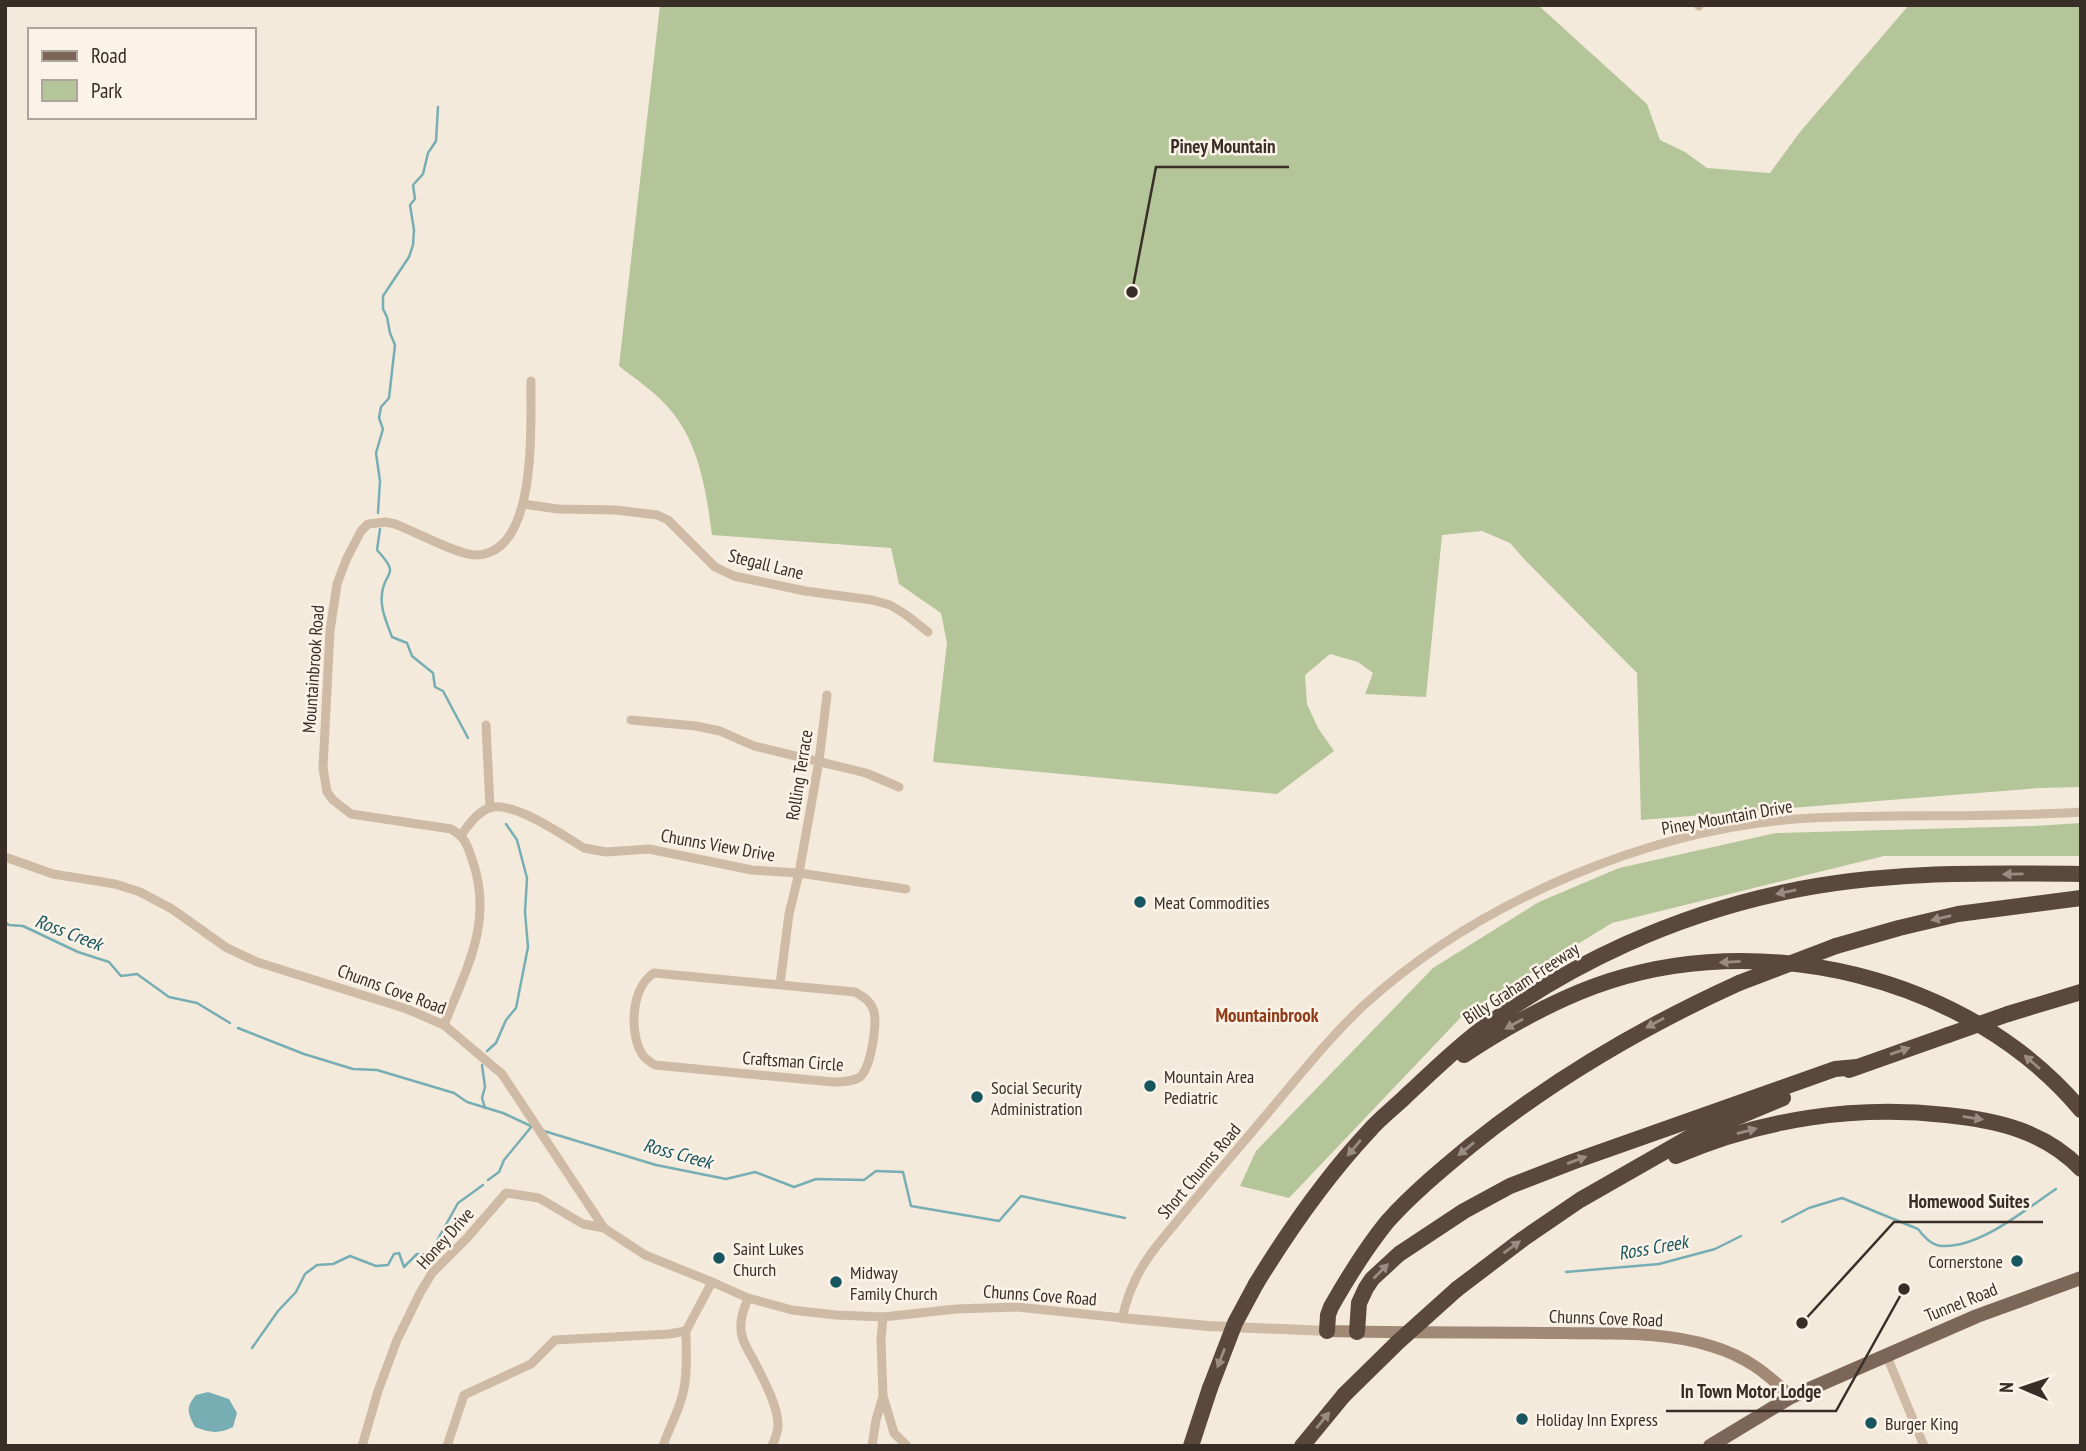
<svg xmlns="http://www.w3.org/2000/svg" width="2086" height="1451" viewBox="0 0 2086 1451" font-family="'PT Sans Narrow',sans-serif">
	<rect width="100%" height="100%" fill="#f4eadb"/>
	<!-- green -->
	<g fill="#b3c599">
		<path d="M660,5H1538L1647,104L1660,140L1685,152L1707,168L1770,173L1800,132L1909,5H2081V787L2039,788L1641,820L1637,673L1525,560L1510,543L1482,531L1442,535L1426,697L1365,694L1373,673L1358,662L1330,654L1305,675L1307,704L1318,728L1334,751L1277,794L933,762L947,643L941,613L899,584L891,548L712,535C706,490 699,439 665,404C652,390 634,378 619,366Z"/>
		<polygon points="2081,823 2081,856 1884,856 1612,923 1464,1014 1289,1198 1240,1186 1256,1151 1433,968 1539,902 1619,868 1776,833 2034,826"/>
	</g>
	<!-- water -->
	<path fill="#77aeb4" d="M208,1392L229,1399L237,1413L233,1427C219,1434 210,1433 195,1427C188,1413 185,1408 196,1395Z"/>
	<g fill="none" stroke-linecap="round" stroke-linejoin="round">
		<!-- stream -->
		<g stroke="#77aeb4" stroke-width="2.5">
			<polyline points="378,513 380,481 376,453 383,429 379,418 381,407 389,398 395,345 390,333 387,317 383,309 383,296 409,257 413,245 414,230 410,205 415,199 413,185 423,174 428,153 436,141 438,107"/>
			<path d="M380,529L377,550C402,577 384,570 382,594C380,609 387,623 392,637L407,643L412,656L433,673L435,687L443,691L468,738"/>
			<polyline points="5,922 9,925 23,926 78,952 109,962 121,976 137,974 169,997 197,1003 230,1023"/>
			<polyline points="238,1028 304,1054 353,1069 377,1070 454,1093 467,1102 503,1113 531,1126"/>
			<polyline points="487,1051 496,1043 506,1020 516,1008 528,947 525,912 527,878 517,840 506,824"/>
			<polyline points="482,1065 485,1087 482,1098 485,1108"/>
			<polyline points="544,1131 656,1165 726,1179 755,1172 794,1187 816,1179 864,1180 876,1171 903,1172 911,1206 999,1221 1021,1196 1125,1218"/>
			<polyline points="488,1180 499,1172 504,1160 532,1126"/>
			<path d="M1782,1222L1809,1208L1842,1198L1918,1229C1925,1238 1933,1247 1945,1246C1982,1246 2026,1209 2056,1189"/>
			<polyline points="1566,1272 1659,1264 1715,1249 1741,1236"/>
			<polyline points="252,1348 278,1311 296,1292 305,1274 317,1265 333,1264 350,1256 376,1266 388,1265 394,1254 399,1253 404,1267 417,1254 429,1255 458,1203 483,1185"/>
		</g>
		<!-- minor -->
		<g stroke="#cebaa5" stroke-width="9">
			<polyline points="1698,5 1699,6"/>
			<polyline points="523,504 558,509 616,510 657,515 668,520 715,567 734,576 805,591 872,600 890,605 905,614 928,632"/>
			<polyline points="631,720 696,726 720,731 754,746 866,773 899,787"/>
			<polyline points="486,725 490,808"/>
			<path d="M461,835C469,825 476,813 489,808C513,800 562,835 584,848L606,852L649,849L752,870L799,873L906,889"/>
			<path d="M5,857L53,874L115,884L140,892L172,909L227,948L257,962L407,1009L444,1025L502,1074L604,1228L645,1255L712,1282L748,1298L792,1310L836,1315L883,1317L956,1309L1017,1307L1122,1318C1125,1307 1128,1295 1133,1285C1144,1258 1165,1236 1183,1214C1209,1182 1236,1151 1262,1120C1295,1081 1326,1041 1363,1006C1479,900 1655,826 1812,818C1902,814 1991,818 2081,812"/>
			<path d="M654,973L855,992C864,997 871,1001 874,1012C877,1026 871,1067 860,1077C853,1082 841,1082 833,1082L655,1065C650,1062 645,1059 642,1054C629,1033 631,987 654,973Z"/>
			<polyline points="780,984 789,914 799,873 819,761 827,695"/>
			<path d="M444,1025C467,967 494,921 472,859C467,844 465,837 451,829L351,814L333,800L327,792L323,768L330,631L337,584L346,560L361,531L368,524L386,522L395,524C414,531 458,555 475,555C539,555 530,424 531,381"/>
			<path d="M748,1298C744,1309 740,1318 741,1329C741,1340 748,1350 753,1359C762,1377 778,1405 778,1425C778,1433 775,1439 772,1446"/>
			<polyline points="686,1331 712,1282"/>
			<polyline points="1886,1354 1924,1446"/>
			<polyline points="884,1399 894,1433 907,1446"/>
			<polyline points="362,1446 378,1391 397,1340 420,1293 432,1273 467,1238 506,1193 539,1198 583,1224 604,1228"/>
			<path d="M447,1446L464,1395L531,1364L555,1340L669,1334L686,1331C686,1351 688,1373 683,1393C679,1411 669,1428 663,1446"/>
			<polyline points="872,1446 876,1420 883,1396 881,1340 883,1317"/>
		</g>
		<!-- tertiary -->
		<polyline stroke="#cebaa5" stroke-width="10" points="1122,1318 1208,1326 1327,1331"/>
		<!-- secondary -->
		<path stroke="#a28976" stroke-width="12" d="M1327,1331C1405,1333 1484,1332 1562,1333C1611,1334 1664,1331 1711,1346C1745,1356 1766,1372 1791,1397"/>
		<!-- primary -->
		<polyline stroke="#7c6657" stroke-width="14" points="1710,1446 1791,1397 1814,1387 1977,1316 2081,1278"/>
		<!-- motorway -->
		<g stroke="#5b483d" stroke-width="16">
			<polyline points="1836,946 1899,928 1958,914 2081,898"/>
			<polyline points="2008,1014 2081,992"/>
			<path d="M1464,1055C1505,1028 1549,1003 1595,986C1759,926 1969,976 2081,1110"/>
			<polyline points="1849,1070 1948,1035"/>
			<path d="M1676,1156C1761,1119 1854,1105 1946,1115C1996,1120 2045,1131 2081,1169"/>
			<path d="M1256,1284C1289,1230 1325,1178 1369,1131C1380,1118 1395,1107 1407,1095C1432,1072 1456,1048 1483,1028C1572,962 1676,915 1785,892C1882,871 1982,873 2081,874"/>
			<polyline points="1457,1289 1523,1239 1580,1200 1692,1136 1783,1098"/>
			<path d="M1327,1331L1328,1315L1331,1307C1348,1277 1366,1248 1387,1222C1412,1194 1441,1170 1470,1146C1552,1080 1642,1027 1739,983"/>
			<polyline points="1357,1332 1359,1303 1366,1288 1372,1279 1399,1254 1464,1211 1510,1186 1572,1162 1835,1069 1857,1067"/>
			<polyline points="1191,1446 1210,1388"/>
			<polyline points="1302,1446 1344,1395"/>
		</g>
		<!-- motorway-bridge -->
		<g stroke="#5b483d" stroke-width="16">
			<polyline points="1739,983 1836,946"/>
			<polyline points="1948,1035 2008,1014"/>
			<polyline points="1210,1388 1235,1323 1256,1284"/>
			<polyline points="1344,1395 1398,1342 1457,1289"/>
		</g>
	</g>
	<!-- one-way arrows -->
	<defs><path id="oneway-solid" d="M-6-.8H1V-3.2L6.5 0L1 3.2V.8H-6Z" transform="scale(1.75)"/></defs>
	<g fill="#9b8c81">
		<use href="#oneway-solid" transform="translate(2013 874) rotate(179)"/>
		<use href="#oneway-solid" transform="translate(1786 892) rotate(169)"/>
		<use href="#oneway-solid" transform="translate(1941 918) rotate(167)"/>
		<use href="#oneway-solid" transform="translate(1730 962) rotate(177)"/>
		<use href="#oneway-solid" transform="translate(1655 1023) rotate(152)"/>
		<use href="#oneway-solid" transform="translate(1514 1024) rotate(151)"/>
		<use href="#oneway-solid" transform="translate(1900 1051) rotate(-19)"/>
		<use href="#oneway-solid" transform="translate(2032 1062) rotate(-139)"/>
		<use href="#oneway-solid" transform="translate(1973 1118) rotate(9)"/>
		<use href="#oneway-solid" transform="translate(1747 1131) rotate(-15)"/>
		<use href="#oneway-solid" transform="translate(1354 1148) rotate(130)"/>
		<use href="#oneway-solid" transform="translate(1466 1149) rotate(141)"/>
		<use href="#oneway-solid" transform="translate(1577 1160) rotate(-20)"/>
		<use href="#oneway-solid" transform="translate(1512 1247) rotate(-36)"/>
		<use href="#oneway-solid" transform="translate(1381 1271) rotate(-45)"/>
		<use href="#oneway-solid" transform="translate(1221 1358) rotate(111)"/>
		<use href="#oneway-solid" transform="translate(1323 1420) rotate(-51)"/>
	</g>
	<!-- markers -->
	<g fill="#18565f" stroke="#fbf3e8" stroke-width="2.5">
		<circle cx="1140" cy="902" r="7"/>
		<circle cx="1150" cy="1086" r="7"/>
		<circle cx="977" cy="1097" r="7"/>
		<circle cx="719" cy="1258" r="7"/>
		<circle cx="2017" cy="1261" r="7"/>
		<circle cx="836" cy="1282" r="7"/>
		<circle cx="1522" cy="1419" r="7"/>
		<circle cx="1871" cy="1423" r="7"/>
	</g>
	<g text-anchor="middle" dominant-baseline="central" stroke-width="5" stroke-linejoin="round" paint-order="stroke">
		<!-- street labels -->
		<g font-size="18" fill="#392e27" stroke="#fbf3e8">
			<text transform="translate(766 564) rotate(14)">Stegall Lane</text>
			<text transform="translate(313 669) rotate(-86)">Mountainbrook Road</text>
			<text transform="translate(799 775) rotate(-81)">Rolling Terrace</text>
			<text transform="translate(1727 817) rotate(-10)">Piney Mountain Drive</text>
			<text transform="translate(718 845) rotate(10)">Chunns View Drive</text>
			<text transform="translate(1521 983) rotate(-33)">Billy Graham Freeway</text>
			<text transform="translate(392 989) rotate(20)">Chunns Cove Road</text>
			<text transform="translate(793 1061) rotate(4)">Craftsman Circle</text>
			<text transform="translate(1199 1171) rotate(-50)">Short Chunns Road</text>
			<text transform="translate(445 1238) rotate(-48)">Honey Drive</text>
			<text transform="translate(1040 1295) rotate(4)">Chunns Cove Road</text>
			<text transform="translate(1961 1302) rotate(-22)">Tunnel Road</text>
			<text transform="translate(1606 1318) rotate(2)">Chunns Cove Road</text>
		</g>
		<!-- poi labels -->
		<g font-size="18" fill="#392e27" stroke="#fbf3e8" text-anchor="start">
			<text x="1154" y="902">Meat Commodities</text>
			<text x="1164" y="1076">Mountain Area<tspan x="1164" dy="21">Pediatric</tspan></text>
			<text x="991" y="1087">Social Security<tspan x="991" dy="21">Administration</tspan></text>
			<text x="733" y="1248">Saint Lukes<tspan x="733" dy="21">Church</tspan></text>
			<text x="2003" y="1261" text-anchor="end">Cornerstone</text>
			<text x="850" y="1272">Midway<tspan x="850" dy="21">Family Church</tspan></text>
			<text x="1536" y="1419">Holiday Inn Express</text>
			<text x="1885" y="1423">Burger King</text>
		</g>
		<!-- water labels -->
		<g font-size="19" font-style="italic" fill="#18565f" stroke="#fbf3e8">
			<text transform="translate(69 932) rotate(21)">Ross Creek</text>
			<text transform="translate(678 1153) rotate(15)">Ross Creek</text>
			<text transform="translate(1653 1247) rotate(-10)">Ross Creek</text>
		</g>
		<!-- neighbourhood labels -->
		<g font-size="19" font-weight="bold" fill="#903c18" stroke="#fbf3e8">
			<text x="1267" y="1015">Mountainbrook</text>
		</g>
	</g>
	<!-- callouts -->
	<path fill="none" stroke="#392e27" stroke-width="2.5" d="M1132 292L1156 167H1289M1802 1323L1894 1222H2043M1904 1289L1836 1411H1666"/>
	<g fill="#392e27" stroke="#fbf3e8" stroke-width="2.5">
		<circle cx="1132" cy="292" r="7"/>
		<circle cx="1802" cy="1323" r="7"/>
		<circle cx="1904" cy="1289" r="7"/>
	</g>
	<g font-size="19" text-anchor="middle" font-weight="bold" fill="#392e27" stroke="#fbf3e8" stroke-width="5" stroke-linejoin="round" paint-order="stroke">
		<text x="1223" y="153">Piney Mountain</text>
		<text x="1969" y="1208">Homewood Suites</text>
		<text x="1751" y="1398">In Town Motor Lodge</text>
	</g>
	<!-- border -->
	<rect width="2086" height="1451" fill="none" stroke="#392e27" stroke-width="14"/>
	<!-- legend -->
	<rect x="28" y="28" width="228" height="91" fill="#fbf3e8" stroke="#ada49b" stroke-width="2"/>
	<rect x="42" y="51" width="35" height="10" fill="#7c6657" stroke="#ada49b" stroke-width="2"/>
	<text x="91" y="63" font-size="21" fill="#392e27">Road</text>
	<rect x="42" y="80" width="35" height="21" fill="#b3c599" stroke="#ada49b" stroke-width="2"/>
	<text x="91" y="98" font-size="21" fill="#392e27">Park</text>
	<!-- north arrow -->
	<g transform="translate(2023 1388) rotate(272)" stroke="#fbf3e8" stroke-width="5" paint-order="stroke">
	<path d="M0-5L12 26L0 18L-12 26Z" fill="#392e27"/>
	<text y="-10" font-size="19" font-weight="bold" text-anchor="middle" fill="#392e27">N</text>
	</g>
</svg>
